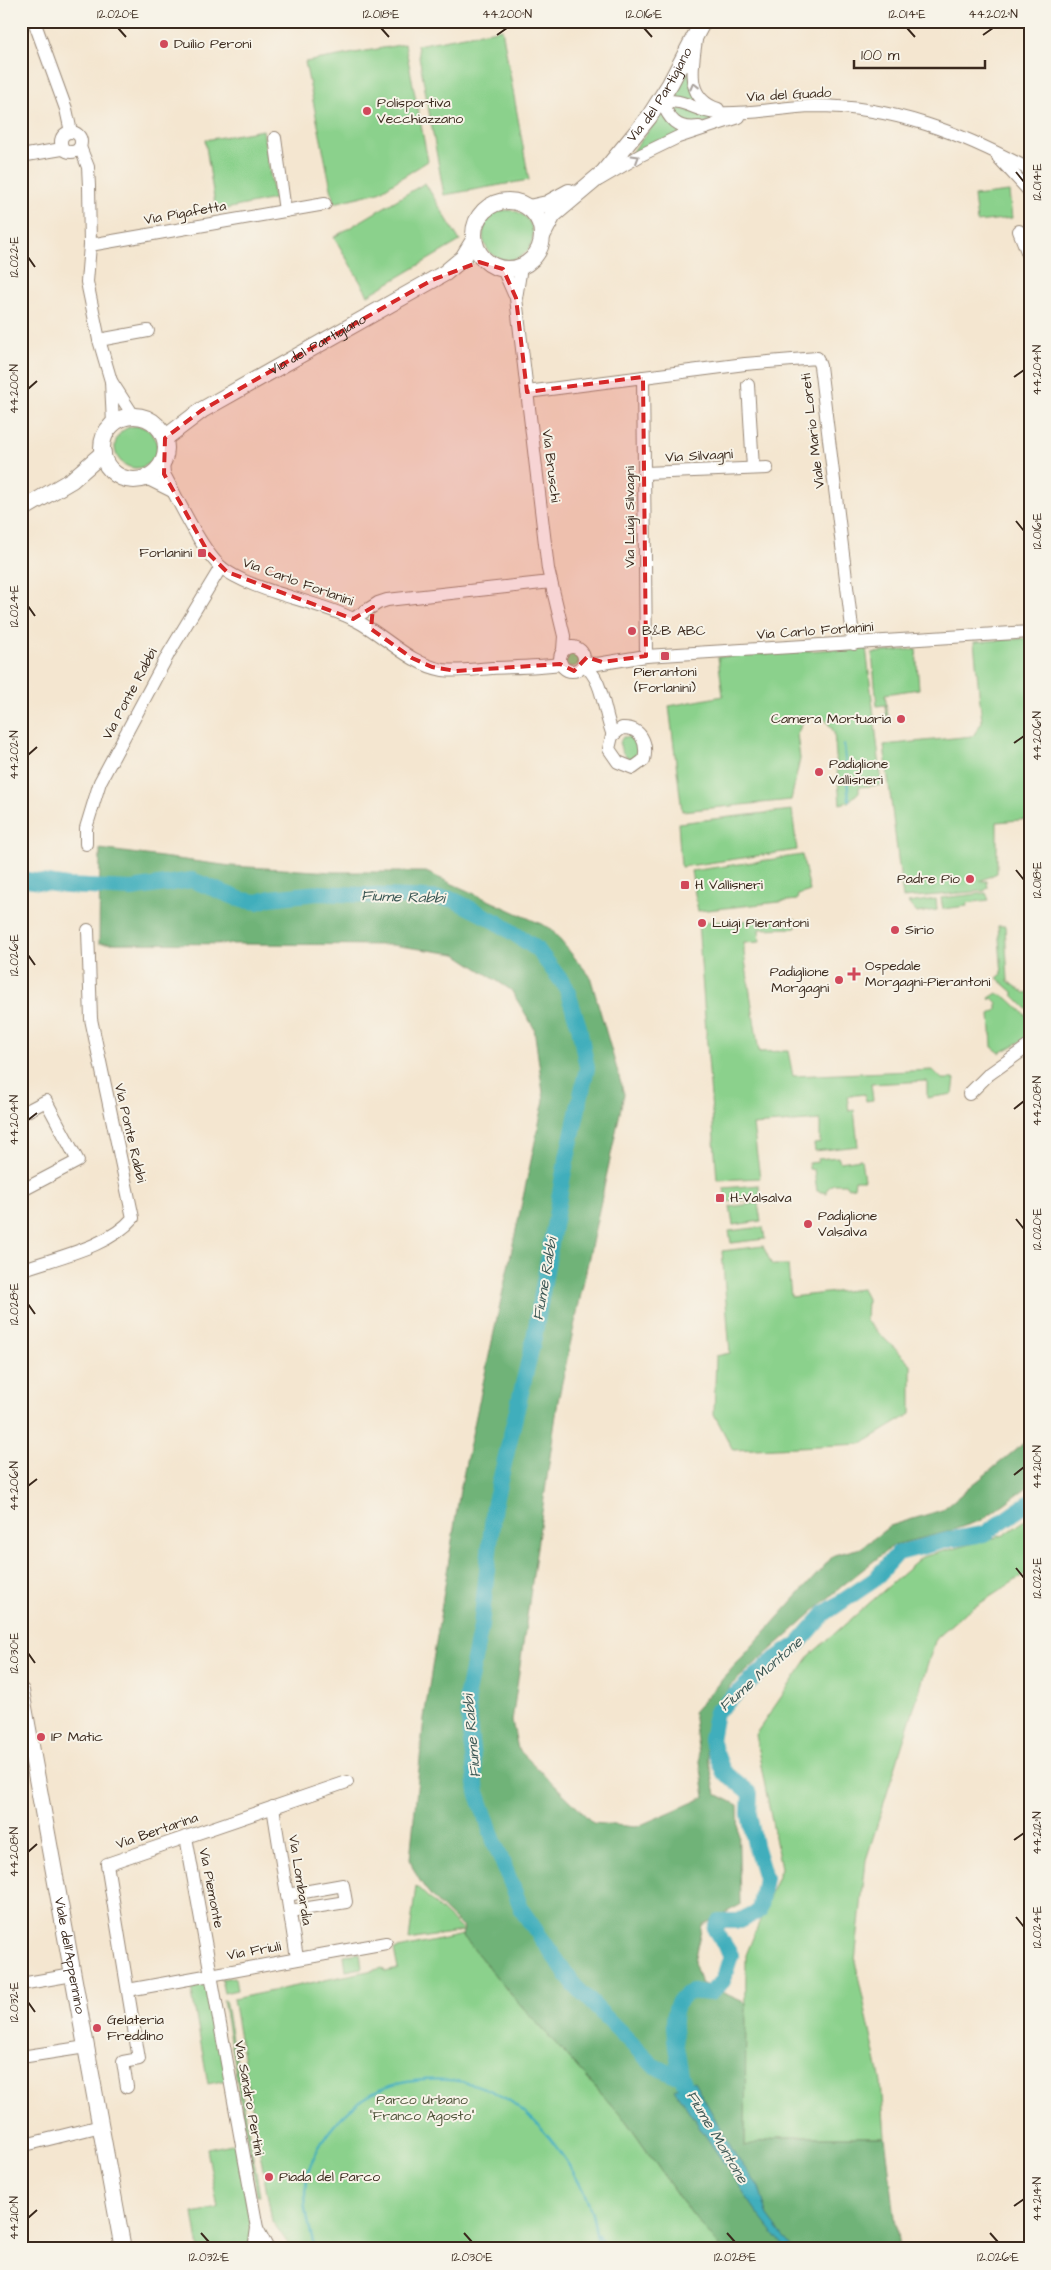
<svg xmlns="http://www.w3.org/2000/svg" width="1051" height="2270" viewBox="0 0 1051 2270" font-family="'Architects Daughter',sans-serif">
	<rect width="100%" height="100%" fill="#f7f3e8"/>
	<filter id="ink" filterUnits="userSpaceOnUse"><feTurbulence type="fractalNoise" baseFrequency=".02" numOctaves="2"/><feDisplacementMap in="SourceGraphic" scale="10" xChannelSelector="R" yChannelSelector="G"/><feConvolveMatrix kernelMatrix="1 2 1 2 8 2 1 2 1" color-interpolation-filters="sRGB"/></filter>
	<filter id="wash" filterUnits="userSpaceOnUse"><feTurbulence type="fractalNoise" baseFrequency=".0096" numOctaves="4" result="noise"/><feDisplacementMap in="SourceGraphic" scale="20" xChannelSelector="R" yChannelSelector="G"/><feGaussianBlur stdDeviation="1.12" result="paint"/><feColorMatrix in="noise" values="0 0 0 0 0 0 0 0 0 0 0 0 0 0 0 0 0 1.4 0 .05"/><feComposite in="paint" operator="in"/></filter>
	<g filter="url(#wash)">
		<rect width="100%" height="100%" fill="#f4e6d0"/>
		<!-- green -->
		<g fill="#8bd18c" stroke="#637e55">
			<polygon points="502,29 529,180 444,195 417,45"/>
			<polygon points="405,44 428,161 379,192 334,203 305,62"/>
			<polygon points="688,69 703,108 673,98"/>
			<path d="M667,106L724,118C699,125 683,133 667,106Z"/>
			<polygon points="662,113 686,132 627,159"/>
			<polygon points="263,130 274,199 216,211 205,140"/>
			<polygon points="425,183 460,241 368,295 334,237"/>
			<polygon points="1009,192 1012,218 977,222 974,196"/>
			<circle cx="508" cy="235" r="25"/>
			<circle cx="136" cy="447" r="21"/>
			<polygon points="1030,638 1030,819 997,822 997,873 980,881 987,881 988,888 984,891 903,898 884,745 973,736 982,722 974,642"/>
			<polygon points="866,647 882,785 859,787 859,792 848,802 840,804 834,732 825,719 813,717 804,720 797,734 800,759 791,800 682,811 669,706 723,696 718,657"/>
			<polygon points="916,649 919,689 885,694 888,717 886,717 885,705 877,706 872,653"/>
			<circle cx="572" cy="659" r="8"/>
			<path d="M623,737H630L637,743L639,754L633,760C623,757 616,746 623,737Z"/>
			<polygon points="792,810 797,850 681,867 678,823"/>
			<polygon points="802,855 810,891 798,895 797,900 698,911 691,871"/>
			<polygon points="986,893 989,900 967,903 967,906 943,909 941,898"/>
			<polygon points="936,899 937,910 917,913 908,903"/>
			<polygon points="796,919 796,928 759,929 760,942 744,943 744,953 759,1052 788,1051 793,1076 933,1070 942,1079 955,1079 953,1094 927,1098 927,1081 871,1084 873,1100 866,1101 865,1094 847,1096 849,1111 854,1110 858,1146 815,1151 814,1144 820,1143 820,1120 753,1125 760,1178 717,1180 698,922"/>
			<polygon points="998,926 1005,926 1008,981 1025,993 1030,992 1030,1012 1013,995 1013,992 997,978 1002,974"/>
			<polygon points="997,993 1009,999 1030,1019 1029,1037 1000,1053 992,1047 990,1014 997,1010 997,1003 992,998 990,1000 989,998"/>
			<polygon points="838,1157 840,1162 861,1159 864,1180 855,1180 854,1187 848,1188 845,1184 833,1184 827,1189 827,1193 817,1191 814,1170 809,1169 809,1163 818,1162 818,1159"/>
			<polygon points="759,1185 760,1199 726,1202 724,1188"/>
			<polygon points="758,1203 761,1221 733,1225 730,1207"/>
			<polygon points="763,1227 765,1239 731,1243 729,1231"/>
			<polygon points="763,1246 772,1265 788,1265 791,1297 862,1289 867,1299 866,1321 911,1364 911,1414 861,1444 733,1450 714,1414 716,1356 730,1353 722,1251"/>
			<polygon points="1030,1517 1030,1571 962,1615 936,1638 866,1860 855,1961 881,2082 885,2137 779,2137 745,2148 746,1955 781,1868 755,1735 810,1655 922,1557 1004,1535"/>
			<polygon points="416,1886 463,1931 409,1940"/>
			<polygon points="462,1935 508,1991 626,2121 681,2200 721,2249 292,2249 272,2221 233,1999 383,1968 385,1972 398,1969 394,1950"/>
			<polygon points="360,1953 362,1968 346,1971 344,1955"/>
			<polygon points="235,1977 237,1990 224,1993 221,1979"/>
			<polygon points="209,1981 227,2080 208,2084 190,1982"/>
			<polygon points="223,2000 225,2000 260,2195 257,2195"/>
			<polygon points="237,2143 252,2233 250,2249 199,2249 193,2213 218,2208 207,2149"/>
		</g>
		<!-- forest -->
		<path fill="#70b378" stroke="#566e4b" d="M100,849L231,866L333,872H426L550,928L590,976L624,1094L558,1401L512,1721L518,1749L593,1823L636,1827L705,1797L693,1712L834,1555L861,1548L890,1526L942,1510L1030,1438V1485L982,1520L947,1532L894,1545L842,1586L730,1686L706,1748L716,1794L738,1805L740,1905L702,1925L694,1962L701,1983L746,2003L745,2147L779,2137H885L899,2249H721L681,2200L626,2121L508,1991L462,1935L464,1929C442,1907 419,1889 410,1859L424,1718L460,1490L544,1100L534,1028L511,990L456,954L392,945L99,943Z"/>
		<!-- water -->
		<polygon fill="#3faebc" stroke="#3d6c6d" points="694,2081 736,2156 759,2187 768,2216 793,2249 786,2249 756,2211 674,2089"/>
		<g fill="none" stroke-linecap="round" stroke-linejoin="round">
			<!-- stream -->
			<g stroke="#3faebc" stroke-width="2.5">
				<polyline points="844,745 846,768"/>
				<polyline points="847,778 849,800"/>
				<polyline points="598,2235 604,2249"/>
				<path d="M315,2249C310,2230 305,2213 305,2193C306,2147 352,2094 397,2084C432,2076 469,2078 500,2095C528,2110 549,2135 566,2161C584,2188 597,2216 597,2249"/>
			</g>
			<!-- river -->
			<g stroke="#3faebc" stroke-width="16">
				<polyline points="21,879 67,886 132,889 192,880 242,900 258,902 270,898 318,893 452,899 497,922 537,949 566,987 579,1027 587,1068 563,1176 534,1338 494,1506 481,1626 467,1694 470,1732 477,1792 495,1844 523,1912 574,1985 653,2065 673,2075 681,2075"/>
				<path d="M684,2083L681,2075C678,2052 662,2002 691,1992C696,1991 705,1993 710,1993L723,1981L731,1955L715,1930L719,1921H739L759,1911L765,1878L755,1845L749,1814L750,1793L723,1771L711,1740L716,1712L775,1659L798,1644L825,1613L874,1580L898,1553L952,1539L984,1534L1030,1502"/>
			</g>
		</g>
	</g>
	<g filter="url(#ink)">
		<g fill="none" stroke-linecap="round" stroke-linejoin="round">
			<!-- minor casing -->
			<g stroke="#988877" stroke-width="14">
				<g id="minor">
					<polyline points="34,21 66,109 71,132"/>
					<path d="M696,40C692,68 685,98 718,109"/>
					<path d="M661,100C667,101 673,101 679,102C692,105 702,112 716,113C749,115 781,107 814,106C893,106 962,133 1030,170"/>
					<path d="M661,100C669,119 676,130 699,127"/>
					<circle cx="71" cy="142" r="10"/>
					<polyline points="275,138 285,211"/>
					<polyline points="80,147 88,167 89,186 90,245 87,282 99,340 111,381 133,415"/>
					<polyline points="21,156 62,149"/>
					<polyline points="998,157 1030,192"/>
					<polyline points="600,179 641,155 678,137 739,117"/>
					<polyline points="1019,231 1030,259"/>
					<polyline points="90,245 325,204"/>
					<polyline points="521,267 516,298 548,569 564,636 563,650"/>
					<polyline points="503,269 514,294"/>
					<polyline points="99,340 148,331"/>
					<polyline points="643,377 646,656"/>
					<polyline points="111,381 113,424"/>
					<polyline points="748,385 753,468"/>
					<polyline points="527,392 745,364 817,358 820,366 854,644"/>
					<path d="M163,462L164,474C177,498 202,551 221,567C251,592 317,600 355,620C385,635 409,664 443,670C459,672 476,669 492,668C515,667 538,667 561,664"/>
					<polyline points="645,473 767,468"/>
					<polyline points="146,478 172,491"/>
					<polyline points="353,619 378,603 387,600 551,582"/>
					<circle cx="572" cy="659" r="12"/>
					<polyline points="584,663 597,664 646,656 1030,632"/>
					<path d="M583,664C604,679 603,712 613,735"/>
					<path d="M622,728C641,727 648,743 644,760L633,768L618,762L609,749L612,736Z"/>
					<polyline points="86,844 86,828 100,782 169,653 221,567"/>
					<polyline points="969,1094 988,1075 1030,1045"/>
					<polyline points="21,1114 46,1101 78,1161 21,1191"/>
					<path d="M21,1270C57,1257 109,1247 133,1218L91,1019L88,930"/>
					<polyline points="273,1807 297,1958"/>
					<polyline points="186,1837 257,2228 268,2249"/>
					<polyline points="287,1895 343,1885 346,1902 290,1911"/>
					<polyline points="21,1984 73,1975"/>
					<polyline points="128,1990 386,1943"/>
					<polyline points="21,2057 86,2047"/>
					<polyline points="127,2087 123,2062 139,2059 107,1864 347,1782"/>
					<polyline points="21,2146 101,2126"/>
					<polyline points="254,2249 257,2228"/>
				</g>
			</g>
			<!-- major casing -->
			<g stroke="#988877" stroke-width="18">
				<g id="major">
					<circle cx="508" cy="235" r="34"/>
					<polyline points="529,208 547,204 569,192"/>
					<path id="s1" d="M542,236L553,215L603,173L649,117L670,84L703,21"/>
					<circle cx="134" cy="448" r="32"/>
					<path id="s2" d="M165,438L202,410L445,273L463,258L474,240"/>
					<polyline points="21,510 72,480 103,453"/>
					<path id="s3" d="M21,1691L123,2249"/>
				</g>
			</g>
			<!-- minor -->
			<use href="#minor" stroke="#fff" stroke-width="12"/>
			<!-- major -->
			<use href="#major" stroke="#fff" stroke-width="16"/>
		</g>
		<!-- one-way arrows -->
		<defs><path id="oneway-chevron" d="M-2-3.5L2.5 0L-2 3.5" fill="none" stroke-width="1.6" stroke-linecap="round" stroke-linejoin="round" transform="scale(1.25)"/></defs>
		<g stroke="#a79f9a">
			<use href="#oneway-chevron" transform="translate(694 86) rotate(-104)"/>
			<use href="#oneway-chevron" transform="translate(636 158) rotate(-31)"/>
		</g>
	</g>
	<!-- marked area -->
	<path fill="#d62828" fill-opacity="0.2" stroke="#d62828" stroke-width="4" stroke-dasharray="10 6" stroke-linejoin="round" d="M479,262L503,269L516,298L527,392L643,377L646,656L602,662L587,657L574,671L560,664L456,671L432,667L412,658L371,629L373,607L353,619L227,572L209,554L164,474L165,438L202,410L432,280Z"/>
	<!-- ticks -->
	<path fill="none" stroke="#3b2a1e" stroke-width="2" d="M118,28L126,37M381,28L389,37M644,28L652,37M907,28L915,37M497,35L507,28M983,35L993,28M1016,172L1024,182M28,257L35,267M1014,377L1024,370M28,389L37,381M1016,521L1024,531M28,606L35,616M1014,743L1024,736M28,755L37,747M1016,870L1024,880M28,955L35,965M1014,1109L1024,1101M28,1120L37,1113M1016,1219L1024,1229M28,1304L35,1314M1014,1475L1024,1467M28,1486L37,1479M1016,1568L1024,1578M28,1653L35,1663M1014,1840L1024,1833M28,1852L37,1844M1016,1917L1024,1927M28,2002L35,2012M1014,2206L1024,2199M28,2218L37,2210M201,2233L209,2242M464,2233L472,2242M727,2233L735,2242M990,2233L998,2242"/>
	<!-- markers -->
	<g fill="#d1495b" stroke="#f7f3e8" stroke-width="2">
		<circle cx="164" cy="44" r="5"/>
		<circle cx="367" cy="111" r="5"/>
		<rect x="197" y="548" width="10" height="10" rx="2.5"/>
		<circle cx="632" cy="631" r="5"/>
		<rect x="660" y="651" width="10" height="10" rx="2.5"/>
		<circle cx="901" cy="719" r="5"/>
		<circle cx="819" cy="772" r="5"/>
		<circle cx="970" cy="879" r="5"/>
		<rect x="680" y="880" width="10" height="10" rx="2.5"/>
		<circle cx="702" cy="923" r="5"/>
		<circle cx="895" cy="930" r="5"/>
		<path d="M851.5 966.5h5v5h5v5h-5v5h-5v-5h-5v-5h5z"/>
		<circle cx="839" cy="980" r="5"/>
		<rect x="715" y="1193" width="10" height="10" rx="2.5"/>
		<circle cx="808" cy="1224" r="5"/>
		<circle cx="41" cy="1737" r="5"/>
		<circle cx="97" cy="2028" r="5"/>
		<circle cx="269" cy="2177" r="5"/>
	</g>
	<g text-anchor="middle" dominant-baseline="central" stroke-width="4" stroke-linejoin="round" paint-order="stroke">
		<!-- poi labels -->
		<g font-size="14" fill="#3b2a1e" stroke="#f7f3e8" text-anchor="start">
			<text x="174" y="44">Duilio Peroni</text>
			<text x="377" y="103">Polisportiva<tspan x="377" dy="16">Vecchiazzano</tspan></text>
			<text x="192" y="553" text-anchor="end">Forlanini</text>
			<text x="642" y="631">B&amp;B ABC</text>
			<text x="665" y="672" text-anchor="middle">Pierantoni<tspan x="665" dy="16">(Forlanini)</tspan></text>
			<text x="891" y="719" text-anchor="end">Camera Mortuaria</text>
			<text x="829" y="764">Padiglione<tspan x="829" dy="16">Vallisneri</tspan></text>
			<text x="960" y="879" text-anchor="end">Padre Pio</text>
			<text x="695" y="885">H Vallisneri</text>
			<text x="712" y="923">Luigi Pierantoni</text>
			<text x="905" y="930">Sirio</text>
			<text x="865" y="966">Ospedale<tspan x="865" dy="16">Morgagni-Pierantoni</tspan></text>
			<text x="829" y="972" text-anchor="end">Padiglione<tspan x="829" dy="16">Morgagni</tspan></text>
			<text x="730" y="1198">H-Valsalva</text>
			<text x="818" y="1216">Padiglione<tspan x="818" dy="16">Valsalva</tspan></text>
			<text x="51" y="1737">IP Matic</text>
			<text x="107" y="2020">Gelateria<tspan x="107" dy="16">Freddino</tspan></text>
			<text x="279" y="2177">Piada del Parco</text>
		</g>
		<!-- street labels -->
		<g font-size="14" fill="#3b2a1e" stroke="#f7f3e8">
			<text stroke="none"><textPath href="#s1" startOffset="186">Via del Partigiano</textPath></text>
			<text transform="translate(789 95) rotate(-3)">Via del Guado</text>
			<text transform="translate(185 213) rotate(-10)">Via Pigafetta</text>
			<text stroke="none"><textPath href="#s2" startOffset="179">Via del Partigiano</textPath></text>
			<text transform="translate(813 431) rotate(-97)">Viale Mario Loreti</text>
			<text transform="translate(699 456) rotate(-3)">Via Silvagni</text>
			<text transform="translate(551 466) rotate(83)">Via Bruschi</text>
			<text transform="translate(630 517) rotate(-90)">Via Luigi Silvagni</text>
			<text transform="translate(298 582) rotate(20)">Via Carlo Forlanini</text>
			<text transform="translate(815 631) rotate(-4)">Via Carlo Forlanini</text>
			<text transform="translate(130 694) rotate(-62)">Via Ponte Rabbi</text>
			<text transform="translate(130 1133) rotate(77)">Via Ponte Rabbi</text>
			<text transform="translate(157 1831) rotate(-19)">Via Bertarina</text>
			<text transform="translate(300 1880) rotate(81)">Via Lombardia</text>
			<text transform="translate(211 1888) rotate(79)">Via Piemonte</text>
			<text transform="translate(254 1951) rotate(-10)">Via Friuli</text>
			<text stroke="none"><textPath href="#s3" startOffset="269">Viale dell'Appennino</textPath></text>
			<text transform="translate(249 2098) rotate(80)">Via Sandro Pertini</text>
		</g>
		<!-- park labels -->
		<g font-size="14" fill="#4f543a" stroke="#f7f3e8">
			<text x="422" y="2100">Parco Urbano<tspan x="422" dy="16">"Franco Agosto"</tspan></text>
		</g>
		<!-- water labels -->
		<g font-size="15" font-style="italic" fill="#3c5855" stroke="#f7f3e8">
			<text transform="translate(403 897) rotate(2)">Fiume Rabbi</text>
			<text transform="translate(545 1279) rotate(-80)">Fiume Rabbi</text>
			<text transform="translate(761 1674) rotate(-41)">Fiume Montone</text>
			<text transform="translate(472 1736) rotate(-95)">Fiume Rabbi</text>
			<text transform="translate(717 2137) rotate(59)">Fiume Montone</text>
		</g>
	</g>
	<!-- margin -->
	<rect width="1051" height="2270" fill="none" stroke="#f7f3e8" stroke-width="55"/>
	<!-- scale -->
	<path d="M854 60v8h131v-8" fill="none" stroke="#3b2a1e" stroke-width="2.5"/>
	<text x="861" y="60" font-size="15" fill="#3b2a1e" stroke="#f7f3e8" stroke-width="4" paint-order="stroke">100 m</text>
	<rect x="28" y="28" width="996" height="2214" fill="none" stroke="#3b2a1e" stroke-width="2"/>
	<g font-size="12" text-anchor="middle" fill="#3b2a1e">
		<text x="118" y="18">12.020°E</text>
		<text x="381" y="18">12.018°E</text>
		<text x="507" y="18">44.200°N</text>
		<text x="644" y="18">12.016°E</text>
		<text x="907" y="18">12.014°E</text>
		<text x="993" y="18">44.202°N</text>
		<text transform="translate(1037 182) rotate(-90)" y="4">12.014°E</text>
		<text transform="translate(14 257) rotate(-90)" y="4">12.022°E</text>
		<text transform="translate(1037 370) rotate(-90)" y="4">44.204°N</text>
		<text transform="translate(14 389) rotate(-90)" y="4">44.200°N</text>
		<text transform="translate(1037 531) rotate(-90)" y="4">12.016°E</text>
		<text transform="translate(14 606) rotate(-90)" y="4">12.024°E</text>
		<text transform="translate(1037 736) rotate(-90)" y="4">44.206°N</text>
		<text transform="translate(14 755) rotate(-90)" y="4">44.202°N</text>
		<text transform="translate(1037 880) rotate(-90)" y="4">12.018°E</text>
		<text transform="translate(14 955) rotate(-90)" y="4">12.026°E</text>
		<text transform="translate(1037 1101) rotate(-90)" y="4">44.208°N</text>
		<text transform="translate(14 1120) rotate(-90)" y="4">44.204°N</text>
		<text transform="translate(1037 1229) rotate(-90)" y="4">12.020°E</text>
		<text transform="translate(14 1304) rotate(-90)" y="4">12.028°E</text>
		<text transform="translate(1037 1467) rotate(-90)" y="4">44.210°N</text>
		<text transform="translate(14 1486) rotate(-90)" y="4">44.206°N</text>
		<text transform="translate(1037 1578) rotate(-90)" y="4">12.022°E</text>
		<text transform="translate(14 1653) rotate(-90)" y="4">12.030°E</text>
		<text transform="translate(1037 1833) rotate(-90)" y="4">44.212°N</text>
		<text transform="translate(14 1852) rotate(-90)" y="4">44.208°N</text>
		<text transform="translate(1037 1927) rotate(-90)" y="4">12.024°E</text>
		<text transform="translate(14 2002) rotate(-90)" y="4">12.032°E</text>
		<text transform="translate(1037 2199) rotate(-90)" y="4">44.214°N</text>
		<text transform="translate(14 2218) rotate(-90)" y="4">44.210°N</text>
		<text x="209" y="2261">12.032°E</text>
		<text x="472" y="2261">12.030°E</text>
		<text x="735" y="2261">12.028°E</text>
		<text x="998" y="2261">12.026°E</text>
	</g>
</svg>
